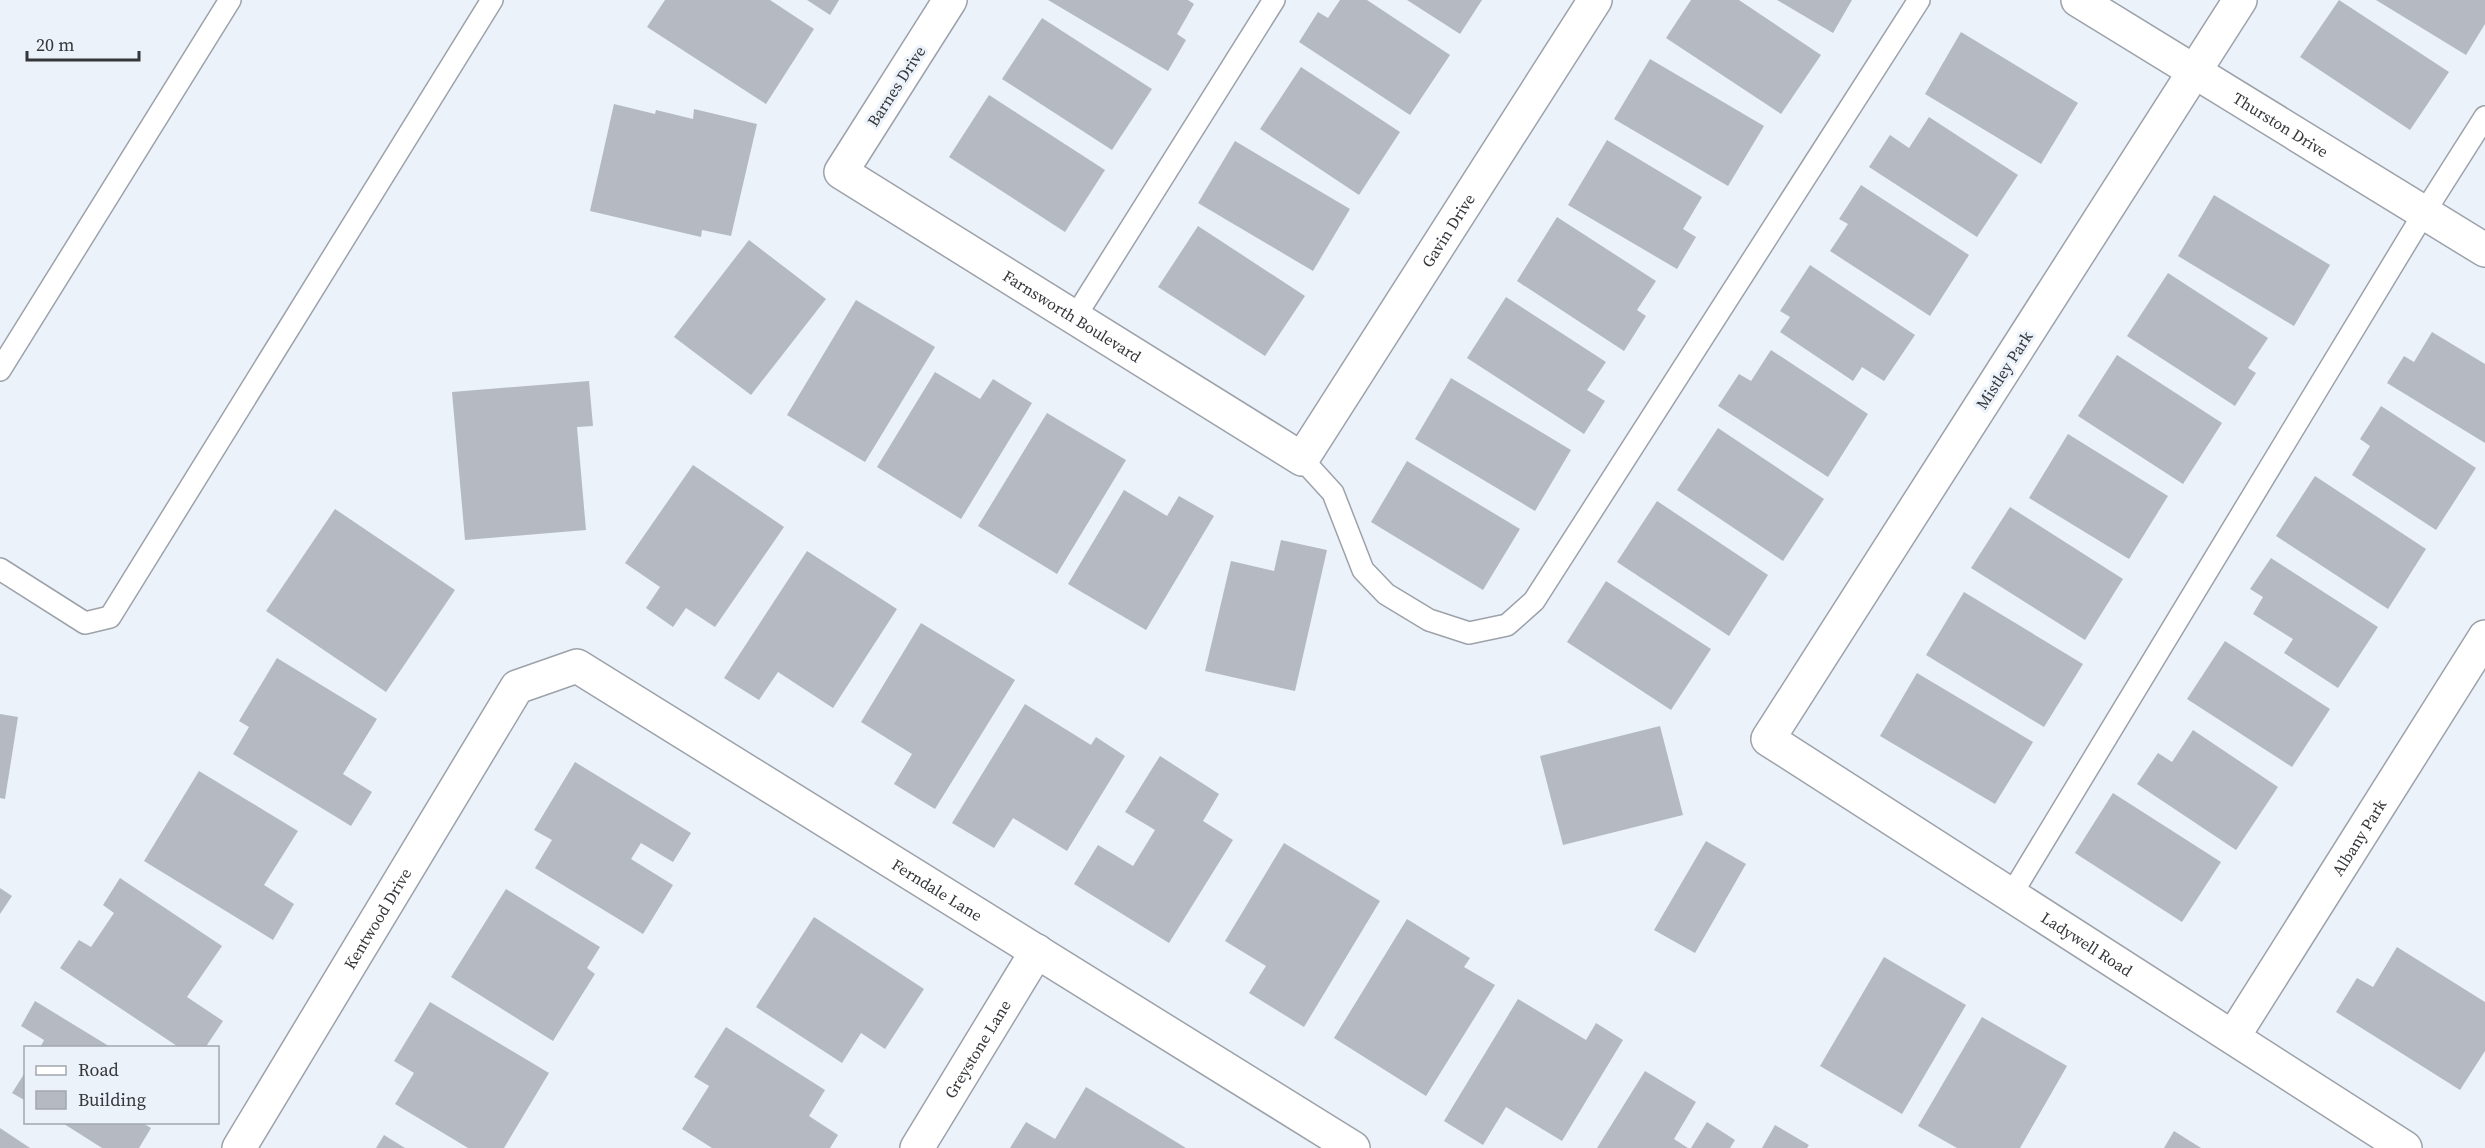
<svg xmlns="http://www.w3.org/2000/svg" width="2485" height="1148" viewBox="0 0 2485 1148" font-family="'Source Serif 4',serif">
	<rect width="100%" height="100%" fill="#ecf2fa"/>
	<!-- building -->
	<g fill="#b5bac2">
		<polygon points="665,0 770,0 814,29 766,104 647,27"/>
		<polygon points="807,0 839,0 830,15"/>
		<polygon points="1048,0 1188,0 1194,4 1177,34 1186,40 1168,71"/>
		<polygon points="1340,0 1367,0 1450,55 1410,115 1299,42 1318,12 1328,18"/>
		<polygon points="1407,0 1482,0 1460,34"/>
		<polygon points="1691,0 1739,0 1821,55 1781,114 1666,38"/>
		<polygon points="1777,0 1852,0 1833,33"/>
		<polygon points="2339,0 2449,72 2410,130 2300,57"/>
		<polygon points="2376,0 2485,0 2485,24 2466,55"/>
		<polygon points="1042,18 1152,89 1112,150 1002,79"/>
		<polygon points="1961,32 2078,103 2041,164 1925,94"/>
		<polygon points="1650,59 1764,126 1728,186 1614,119"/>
		<polygon points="1301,67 1400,132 1359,195 1260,129"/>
		<polygon points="989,95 1105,170 1065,232 949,157"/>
		<polygon points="614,104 655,114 656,110 693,119 694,109 757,124 731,236 702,230 701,237 590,211"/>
		<polygon points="1929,117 2018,175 1977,237 1869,167 1890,135 1909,148"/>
		<polygon points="1607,140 1702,197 1683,229 1696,237 1677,269 1568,205"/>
		<polygon points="1235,141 1350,209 1313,271 1198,203"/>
		<polygon points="1861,185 1969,255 1930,316 1830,251 1848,224 1839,219"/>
		<polygon points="2214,195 2330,265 2294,326 2178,256"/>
		<polygon points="1557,217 1656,281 1637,310 1646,316 1624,351 1517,281"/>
		<polygon points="1198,226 1305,296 1265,356 1158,287"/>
		<polygon points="749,240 826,299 751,395 674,337"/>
		<polygon points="1810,265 1915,335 1884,381 1862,367 1853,381 1780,332 1790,317 1780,311"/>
		<polygon points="2168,273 2268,338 2248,368 2256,373 2235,406 2127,336"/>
		<polygon points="1506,297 1606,362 1587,390 1605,401 1584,434 1467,358"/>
		<polygon points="856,300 935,347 865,462 787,415"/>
		<polygon points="2432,332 2485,364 2485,443 2387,383 2404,356 2414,362"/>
		<polygon points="1771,350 1868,414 1828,477 1718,406 1739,374 1751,381"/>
		<polygon points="2117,355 2222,423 2183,484 2078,416"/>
		<polygon points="935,372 980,399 993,379 1032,403 961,519 877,467"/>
		<polygon points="1451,378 1571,450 1535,511 1415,439"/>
		<polygon points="589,381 593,426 577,427 586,530 465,540 452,392"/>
		<polygon points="2381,406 2476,468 2436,530 2352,475 2370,446 2360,439"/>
		<polygon points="1047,413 1126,460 1057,574 978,526"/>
		<polygon points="1718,428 1824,499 1783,561 1677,490"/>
		<polygon points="2068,434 2168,496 2129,559 2029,498"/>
		<polygon points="1407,461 1520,529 1483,590 1371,522"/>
		<polygon points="693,465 784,527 715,627 686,608 673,627 646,608 660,587 625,563"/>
		<polygon points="2315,476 2426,549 2388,609 2276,536"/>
		<polygon points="1124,490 1167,516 1179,496 1214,516 1146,630 1068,584"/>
		<polygon points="1657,501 1768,575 1729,636 1617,562"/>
		<polygon points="2010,507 2123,579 2085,640 1971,568"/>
		<polygon points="335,509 455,590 386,692 266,611"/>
		<polygon points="1281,540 1327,550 1295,691 1205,671 1231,561 1274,571"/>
		<polygon points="807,551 897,609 833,708 778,672 759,700 724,678"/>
		<polygon points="2271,558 2378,627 2338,688 2284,653 2293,639 2253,614 2263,597 2250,589"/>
		<polygon points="1606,581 1711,649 1671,710 1567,642"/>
		<polygon points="1964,592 2083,664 2044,727 1926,655"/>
		<polygon points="921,623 1015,680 935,809 894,784 912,754 861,722"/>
		<polygon points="2225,641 2330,709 2292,767 2187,699"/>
		<polygon points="277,658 377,719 343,774 372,792 351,826 233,754 249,727 239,721"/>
		<polygon points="1917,673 2033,742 1995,804 1880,736"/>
		<polygon points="1025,704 1091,745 1096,737 1125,756 1067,851 1013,818 994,848 952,823"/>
		<polygon points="0,714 18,717 5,799 0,798"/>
		<polygon points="1660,726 1683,815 1563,845 1540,756"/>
		<polygon points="2193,730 2278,787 2236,850 2137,784 2158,753 2172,762"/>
		<polygon points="1160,756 1219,794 1203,821 1233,840 1169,943 1074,884 1098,845 1133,866 1155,830 1125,812"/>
		<polygon points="575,762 691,833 673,862 641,843 631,859 673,885 643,934 535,868 552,840 534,830"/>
		<polygon points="199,771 298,831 264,885 294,904 273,940 144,861"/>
		<polygon points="2113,793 2221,862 2182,922 2075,853"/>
		<polygon points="1706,841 1746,864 1695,953 1654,930"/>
		<polygon points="1284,843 1380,901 1304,1027 1249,993 1266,966 1225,941"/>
		<polygon points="120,878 222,946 187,997 223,1021 205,1048 180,1048 60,968 79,940 91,947 114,913 103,905"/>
		<polygon points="0,888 12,896 0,914"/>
		<polygon points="506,889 600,947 587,968 595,974 553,1041 451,977"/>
		<polygon points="814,917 924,989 885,1049 861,1033 842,1063 756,1007"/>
		<polygon points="1407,919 1470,958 1464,967 1495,985 1426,1096 1334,1038"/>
		<polygon points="2397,947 2485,1002 2485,1051 2460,1090 2336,1012 2357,978 2373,987"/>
		<polygon points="1884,957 1966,1005 1902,1114 1820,1066"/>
		<polygon points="1518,999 1586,1040 1596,1023 1623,1040 1562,1141 1506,1107 1483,1145 1444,1121"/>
		<polygon points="35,1001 112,1048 40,1048 44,1040 21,1026"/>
		<polygon points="430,1002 549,1073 504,1148 468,1148 395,1104 414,1073 394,1061"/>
		<polygon points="1982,1017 2067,1066 2020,1148 1957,1148 1918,1126"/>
		<polygon points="726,1027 825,1090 809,1116 838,1135 830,1148 712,1148 682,1129 709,1086 694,1077"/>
		<polygon points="26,1071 26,1101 12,1093"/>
		<polygon points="1645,1071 1696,1102 1674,1139 1688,1148 1597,1148"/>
		<polygon points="1086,1087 1186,1148 1010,1148 1026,1122 1055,1139"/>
		<polygon points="61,1122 141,1122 151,1128 139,1148 102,1148"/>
		<polygon points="1707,1122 1735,1140 1730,1148 1691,1148"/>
		<polygon points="1775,1125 1809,1145 1807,1148 1762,1148"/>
		<polygon points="0,1128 30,1148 0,1148"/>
		<polygon points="2174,1131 2201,1148 2164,1148"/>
		<polygon points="384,1135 405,1148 376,1148"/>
	</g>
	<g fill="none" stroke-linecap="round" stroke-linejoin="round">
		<!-- lane casing -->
		<g stroke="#9da2aa" stroke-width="24">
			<g id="lane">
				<polyline points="1075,317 1274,0"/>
				<polyline points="0,370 230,0"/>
				<polyline points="1302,459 1333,493 1363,570 1386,594 1429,620 1469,633 1507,625 1534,601 1919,0"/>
				<polyline points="0,569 85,623 110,617 492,0"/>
				<polyline points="2011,895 2424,213 2485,117"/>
			</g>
		</g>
		<!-- street casing -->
		<g stroke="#9da2aa" stroke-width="36">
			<g id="street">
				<path id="s1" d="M950,0L841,172L1302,459L1595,0"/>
				<path id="s2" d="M2078,0L2485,250"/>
				<path id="s3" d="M2240,0L1768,739L2405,1148"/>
				<path id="s4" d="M2233,1037L2485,637"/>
				<path id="s5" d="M239,1148L517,687L577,666L1353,1148"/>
				<path id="s6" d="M917,1148L1037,951"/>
			</g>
		</g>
		<!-- lane -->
		<use href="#lane" stroke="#fff" stroke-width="21"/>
		<!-- street -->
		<use href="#street" stroke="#fff" stroke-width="33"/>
	</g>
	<g text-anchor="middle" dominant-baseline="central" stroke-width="6" stroke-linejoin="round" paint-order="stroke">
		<!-- street labels -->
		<g font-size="16" fill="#343639" stroke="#ecf2fa">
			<text transform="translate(896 86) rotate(-57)">Barnes Drive</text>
			<text stroke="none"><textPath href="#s2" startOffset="238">Thurston Drive</textPath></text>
			<text stroke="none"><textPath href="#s1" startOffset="1018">Gavin Drive</textPath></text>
			<text stroke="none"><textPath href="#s1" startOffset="476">Farnsworth Boulevard</textPath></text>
			<text transform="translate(2004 370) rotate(-57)">Mistley Park</text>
			<text stroke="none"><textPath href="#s4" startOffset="236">Albany Park</textPath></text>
			<text stroke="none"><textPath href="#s5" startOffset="1026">Ferndale Lane</textPath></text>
			<text stroke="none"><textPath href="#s5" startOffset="268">Kentwood Drive</textPath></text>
			<text stroke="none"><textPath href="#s3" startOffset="1256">Ladywell Road</textPath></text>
			<text stroke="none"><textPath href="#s6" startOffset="116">Greystone Lane</textPath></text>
		</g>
	</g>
	<!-- legend -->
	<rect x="24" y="1046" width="195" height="78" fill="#ecf2fa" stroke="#a2a7ad" stroke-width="1.5"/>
	<rect x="36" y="1066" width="30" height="9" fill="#ffffff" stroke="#a2a7ad" stroke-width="1.5"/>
	<text x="78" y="1076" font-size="18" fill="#343639">Road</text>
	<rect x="36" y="1091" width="30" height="18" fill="#b5bac2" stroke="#a2a7ad" stroke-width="1.5"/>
	<text x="78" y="1106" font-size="18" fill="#343639">Building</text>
	<!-- scale -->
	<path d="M27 51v9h112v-9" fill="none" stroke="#343639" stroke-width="3"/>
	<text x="36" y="51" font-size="18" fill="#343639" stroke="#ecf2fa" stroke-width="4.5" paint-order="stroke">20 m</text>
</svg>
